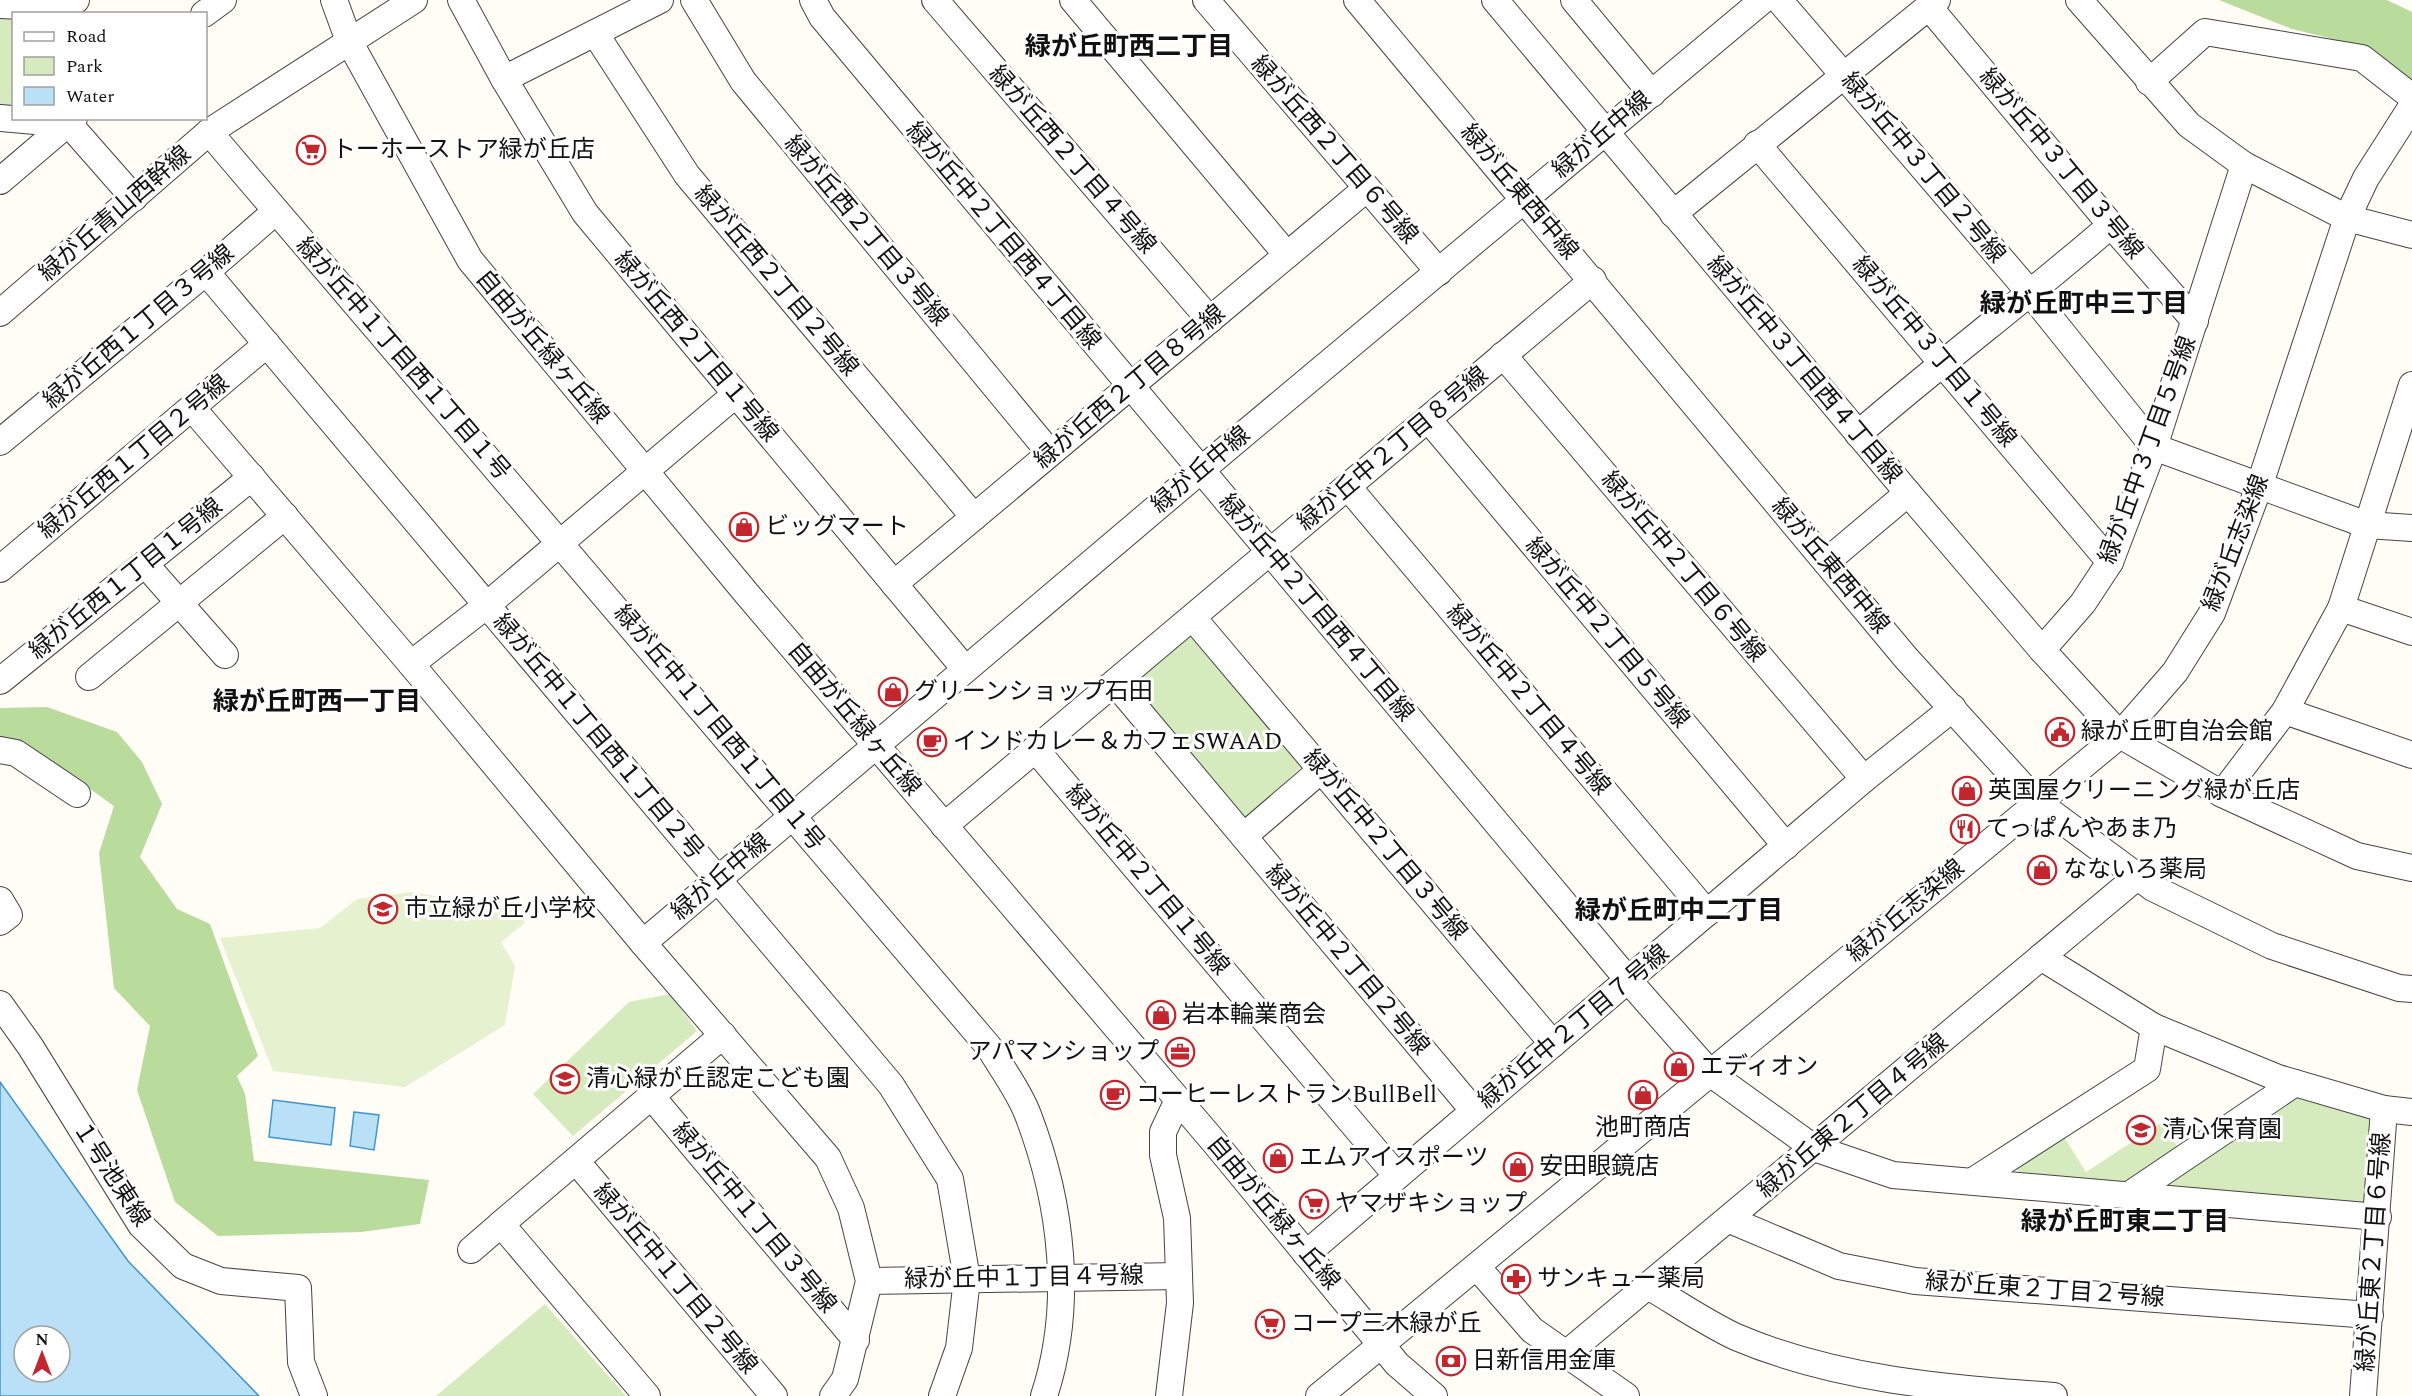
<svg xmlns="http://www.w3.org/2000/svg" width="2412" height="1396" viewBox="0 0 2412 1396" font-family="Spectral,'Noto Sans JP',serif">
	<rect width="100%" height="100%" fill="#fffdf5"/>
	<!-- green -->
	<g fill="#d5ebbd">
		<polygon points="0,5 14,14 14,118 0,118"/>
		<polygon points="1193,618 1311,758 1237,827 1115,683"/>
		<polygon points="670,994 697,1031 573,1136 533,1094 629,1002"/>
		<polygon points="2295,1083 2384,1109 2378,1217 2129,1195"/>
		<polygon points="2161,1123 2179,1149 2125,1185 2021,1177 2017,1168 2064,1137 2086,1172"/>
		<polygon points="545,1304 626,1396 436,1396"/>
	</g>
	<!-- forest -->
	<g fill="#b9dc9c">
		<polygon points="2219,0 2387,0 2412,12 2412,85 2366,47 2292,29"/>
		<polygon points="47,707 117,732 142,762 162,804 140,857 177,909 210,924 258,1056 237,1076 245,1094 254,1161 429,1180 420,1224 361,1232 218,1236 175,1202 137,1090 150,1026 114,988 99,853 114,806 27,744 0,738 0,708"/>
	</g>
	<!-- pitch -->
	<polygon fill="#e6f2cf" points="412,892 517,911 525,923 501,942 515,966 505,1025 405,1087 273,1071 220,938 320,928 357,899"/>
	<!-- water -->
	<g fill="#b9e0f7" stroke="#3f96cf" stroke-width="1.5" fill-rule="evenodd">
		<path d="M0,1082L128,1261L259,1396H0ZM24,1336H60V1372H24Z"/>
		<polygon points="273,1100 335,1108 331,1145 269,1137"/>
		<polygon points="354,1112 379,1115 374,1150 350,1146"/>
	</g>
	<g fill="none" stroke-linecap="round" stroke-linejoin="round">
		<!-- minor casing -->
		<g stroke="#444" stroke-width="28">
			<g id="minor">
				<polyline points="334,0 349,41 470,260 747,594 1215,1143 1397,1364 1434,1396"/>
				<polyline points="461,0 504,79 585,213 965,669"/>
				<polyline points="694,0 743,81 1050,453"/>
				<polyline points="813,0 822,17 1629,981 1710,1073 1814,1148 1893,1175 2378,1217"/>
				<polyline points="935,0 1210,320"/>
				<polyline points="1073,0 1287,255"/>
				<polyline points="1206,0 1439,272"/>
				<polyline points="1357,0 1906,658 2037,802 2153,888 2272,946 2399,988 2412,989"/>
				<polyline points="1495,0 1908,493 2042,650 2120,735 2222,794 2357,856 2412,868"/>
				<polyline points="1574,0 1652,94"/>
				<polyline points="1779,0 2031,294 2154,447 2367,525 2412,528"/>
				<polyline points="2079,0 2189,125 2244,165 2347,218 2412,235"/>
				<polyline points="0,5 62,8 76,0"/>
				<polyline points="1929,7 2111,225 2195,321"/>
				<polyline points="204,14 223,0"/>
				<polyline points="595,33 687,175 974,517"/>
				<polyline points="504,79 660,0"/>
				<polyline points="2149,82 2205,32 2362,58 2412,97"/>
				<polyline points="0,118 69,124 134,198"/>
				<path d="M209,132L989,1047C1002,1069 1019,1091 1028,1115C1062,1204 1074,1305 1044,1396"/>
				<polyline points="1757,144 2110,562"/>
				<polyline points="0,181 74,118"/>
				<polyline points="1673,214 1937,0"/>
				<polyline points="206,272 891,1085 950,1179 967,1279 959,1348 942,1396"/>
				<polyline points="0,313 209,132 414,0"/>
				<polyline points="1503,355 1864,779"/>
				<polyline points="193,409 411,664 643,943 828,1158 851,1208 869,1281 845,1379 833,1396"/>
				<polyline points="1428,419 1786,846"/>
				<path d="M1858,434C1941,362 2028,297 2111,225"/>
				<polyline points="0,442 206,272 276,211"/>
				<polyline points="1348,487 1707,913"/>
				<polyline points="1826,562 1908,493"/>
				<polyline points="145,564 225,655"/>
				<polyline points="0,569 267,344"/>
				<polyline points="894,584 1366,189"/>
				<polyline points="2341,608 2412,632"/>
				<polyline points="1193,618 1553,1044"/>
				<polyline points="2042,650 2083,603 2110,562 2154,447 2244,165"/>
				<polyline points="411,664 487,605 736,394"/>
				<polyline points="89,677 285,516"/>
				<polyline points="0,681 252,477"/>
				<polyline points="1115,683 1474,1111"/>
				<polyline points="2285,711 2412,755"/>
				<polyline points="1035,749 1397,1176"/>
				<polyline points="0,750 16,753 77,794"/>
				<polyline points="2222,794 2285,711 2341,608 2412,385"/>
				<polyline points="944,826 1593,280"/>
				<polyline points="1244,836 1321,770"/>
				<polyline points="0,900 9,915 0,922"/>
				<polyline points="643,943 1201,470 1763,0"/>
				<polyline points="2041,957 2154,1027 2278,1078 2384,1109 2412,1112"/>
				<polyline points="0,1004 30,1046 141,1225 183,1266 221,1281 298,1288 301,1362 314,1396"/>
				<polyline points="652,1097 856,1340"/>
				<polyline points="577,1162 774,1396"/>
				<polyline points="1973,1181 2147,1069 2154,1027"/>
				<polyline points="2129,1195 2295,1083"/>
				<polyline points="1730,1220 1839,1266 1915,1281 2370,1315"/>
				<polyline points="471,1250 501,1224"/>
				<polyline points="1306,1254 1864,779 1953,708"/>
				<polyline points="1477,1267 1532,1330 1626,1396"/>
				<polyline points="869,1281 1179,1276"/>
				<path d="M1648,1286C1677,1303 1706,1323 1736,1337C1837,1380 1946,1388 2054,1396"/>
				<polyline points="1566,1354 2138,876"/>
				<polyline points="647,1396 501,1224 723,1035"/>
				<polyline points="1169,1396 1180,1303 1177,1218 1163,1155 1163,1132 1178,1100"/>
				<polyline points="1319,1396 2120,735 2175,672 2212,613 2260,484 2347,218 2366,178 2412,106"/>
				<polyline points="2363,1396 2384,1109"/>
			</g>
		</g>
		<!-- minor -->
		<use href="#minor" stroke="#fff" stroke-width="26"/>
	</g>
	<!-- icons -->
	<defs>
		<g id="supermarket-ring" transform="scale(1.5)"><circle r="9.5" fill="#fff" stroke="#c4262e" stroke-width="1.5"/><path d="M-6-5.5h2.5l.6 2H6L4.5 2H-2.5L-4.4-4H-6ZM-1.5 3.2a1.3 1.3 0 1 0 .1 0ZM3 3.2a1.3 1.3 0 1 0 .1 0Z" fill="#c4262e"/></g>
		<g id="shop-ring" transform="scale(1.5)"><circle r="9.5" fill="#fff" stroke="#c4262e" stroke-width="1.5"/><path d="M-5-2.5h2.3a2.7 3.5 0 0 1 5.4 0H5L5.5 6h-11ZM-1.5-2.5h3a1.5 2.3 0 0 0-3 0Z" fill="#c4262e"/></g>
		<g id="civic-ring" transform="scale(1.5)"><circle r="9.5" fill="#fff" stroke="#c4262e" stroke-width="1.5"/><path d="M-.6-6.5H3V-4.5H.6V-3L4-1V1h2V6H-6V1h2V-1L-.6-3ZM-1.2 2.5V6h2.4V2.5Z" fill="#c4262e"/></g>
		<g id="cafe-ring" transform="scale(1.5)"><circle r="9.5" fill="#fff" stroke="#c4262e" stroke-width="1.5"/><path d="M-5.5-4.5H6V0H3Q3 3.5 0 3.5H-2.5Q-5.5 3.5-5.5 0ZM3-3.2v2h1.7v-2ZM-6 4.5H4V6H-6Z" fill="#c4262e"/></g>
		<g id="restaurant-ring" transform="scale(1.5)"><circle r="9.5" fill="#fff" stroke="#c4262e" stroke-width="1.5"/><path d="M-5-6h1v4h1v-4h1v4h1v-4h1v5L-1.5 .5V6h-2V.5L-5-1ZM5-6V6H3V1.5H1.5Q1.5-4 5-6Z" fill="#c4262e"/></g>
		<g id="school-ring" transform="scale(1.5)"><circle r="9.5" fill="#fff" stroke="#c4262e" stroke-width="1.5"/><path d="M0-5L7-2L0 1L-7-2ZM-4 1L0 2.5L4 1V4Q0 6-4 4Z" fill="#c4262e"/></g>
		<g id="office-ring" transform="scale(1.5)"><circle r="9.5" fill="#fff" stroke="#c4262e" stroke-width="1.5"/><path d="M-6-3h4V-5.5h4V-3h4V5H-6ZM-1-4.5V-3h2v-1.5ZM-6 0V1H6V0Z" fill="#c4262e"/></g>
		<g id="pharmacy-ring" transform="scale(1.5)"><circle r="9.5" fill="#fff" stroke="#c4262e" stroke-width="1.5"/><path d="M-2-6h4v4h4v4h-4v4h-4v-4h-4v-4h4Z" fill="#c4262e"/></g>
		<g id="bank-ring" transform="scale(1.5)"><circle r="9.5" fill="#fff" stroke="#c4262e" stroke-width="1.5"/><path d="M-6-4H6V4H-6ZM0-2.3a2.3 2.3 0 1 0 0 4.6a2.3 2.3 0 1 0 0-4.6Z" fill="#c4262e"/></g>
	</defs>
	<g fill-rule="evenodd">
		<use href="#supermarket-ring" x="311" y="150"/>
		<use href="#shop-ring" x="744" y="527"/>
		<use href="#shop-ring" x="893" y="692"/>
		<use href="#civic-ring" x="2060" y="732"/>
		<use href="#cafe-ring" x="932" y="742"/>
		<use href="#shop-ring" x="1967" y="791"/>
		<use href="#restaurant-ring" x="1965" y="829"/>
		<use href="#shop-ring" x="2042" y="870"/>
		<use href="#school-ring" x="383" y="909"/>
		<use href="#shop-ring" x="1161" y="1015"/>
		<use href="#office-ring" x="1180" y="1052"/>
		<use href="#shop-ring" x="1679" y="1067"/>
		<use href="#school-ring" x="565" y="1079"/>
		<use href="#cafe-ring" x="1115" y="1095"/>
		<use href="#shop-ring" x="1643" y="1095"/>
		<use href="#school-ring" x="2141" y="1130"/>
		<use href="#shop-ring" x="1278" y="1158"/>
		<use href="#shop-ring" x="1518" y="1167"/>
		<use href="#supermarket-ring" x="1314" y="1204"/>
		<use href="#pharmacy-ring" x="1516" y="1279"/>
		<use href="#supermarket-ring" x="1270" y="1324"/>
		<use href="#bank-ring" x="1451" y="1361"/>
	</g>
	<g text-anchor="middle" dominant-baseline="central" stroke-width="6" stroke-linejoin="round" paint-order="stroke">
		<!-- street labels -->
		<g font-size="24" fill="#111" stroke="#fff">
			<text transform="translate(1602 135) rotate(-40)">緑が丘中線</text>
			<text transform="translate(1334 150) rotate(49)">緑が丘西２丁目６号線</text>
			<text transform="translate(1072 160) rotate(49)">緑が丘西２丁目４号線</text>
			<text transform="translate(2061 164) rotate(50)">緑が丘中３丁目３号線</text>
			<text transform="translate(1923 168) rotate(50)">緑が丘中３丁目２号線</text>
			<text transform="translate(1519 192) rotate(50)">緑が丘東西中線</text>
			<text transform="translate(115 214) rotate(-41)">緑が丘青山西幹線</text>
			<text transform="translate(866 231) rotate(50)">緑が丘西２丁目３号線</text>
			<text transform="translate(1003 236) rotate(50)">緑が丘中２丁目西４丁目線</text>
			<text transform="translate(776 281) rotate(50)">緑が丘西２丁目２号線</text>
			<text transform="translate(139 327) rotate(-40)">緑が丘西１丁目３号線</text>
			<text transform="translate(542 347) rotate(50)">自由が丘緑ヶ丘線</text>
			<text transform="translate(696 347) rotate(50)">緑が丘西２丁目１号線</text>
			<text transform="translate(1934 352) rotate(50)">緑が丘中３丁目１号線</text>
			<text transform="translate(403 359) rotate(49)">緑が丘中１丁目西１丁目１号</text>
			<text transform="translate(1804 370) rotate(50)">緑が丘中３丁目西４丁目線</text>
			<text transform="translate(1130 387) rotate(-40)">緑が丘西２丁目８号線</text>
			<text transform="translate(1393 449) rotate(-40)">緑が丘中２丁目８号線</text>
			<text transform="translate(2148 450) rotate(-70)">緑が丘中３丁目５号線</text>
			<text transform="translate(134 457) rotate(-40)">緑が丘西１丁目２号線</text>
			<text transform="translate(1201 470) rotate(-40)">緑が丘中線</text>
			<text transform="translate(2236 543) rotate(-69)">緑が丘志染線</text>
			<text transform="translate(1830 566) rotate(50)">緑が丘東西中線</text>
			<text transform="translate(1683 567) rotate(50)">緑が丘中２丁目６号線</text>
			<text transform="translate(126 579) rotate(-39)">緑が丘西１丁目１号線</text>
			<text transform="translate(1316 608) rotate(50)">緑が丘中２丁目西４丁目線</text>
			<text transform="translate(1607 633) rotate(50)">緑が丘中２丁目５号線</text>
			<text transform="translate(1528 700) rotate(50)">緑が丘中２丁目４号線</text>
			<text transform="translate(854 719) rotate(50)">自由が丘緑ヶ丘線</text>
			<text transform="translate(719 728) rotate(50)">緑が丘中１丁目西１丁目１号</text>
			<text transform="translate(598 737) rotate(50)">緑が丘中１丁目西１丁目２号</text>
			<text transform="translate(1385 845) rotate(50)">緑が丘中２丁目３号線</text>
			<text transform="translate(721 877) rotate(-40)">緑が丘中線</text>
			<text transform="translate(1147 880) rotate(50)">緑が丘中２丁目１号線</text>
			<text transform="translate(1906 911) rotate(-40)">緑が丘志染線</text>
			<text transform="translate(1347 960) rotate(50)">緑が丘中２丁目２号線</text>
			<text transform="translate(1574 1027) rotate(-40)">緑が丘中２丁目７号線</text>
			<text transform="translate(1853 1116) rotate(-40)">緑が丘東２丁目４号線</text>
			<text transform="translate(111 1174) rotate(57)">１号池東線</text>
			<text transform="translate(1273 1213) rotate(50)">自由が丘緑ヶ丘線</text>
			<text transform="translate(754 1218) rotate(50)">緑が丘中１丁目３号線</text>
			<text transform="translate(2374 1252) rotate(-86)">緑が丘東２丁目６号線</text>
			<text transform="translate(1024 1278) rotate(-1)">緑が丘中１丁目４号線</text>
			<text transform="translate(675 1279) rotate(50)">緑が丘中１丁目２号線</text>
			<text transform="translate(2045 1290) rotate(4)">緑が丘東２丁目２号線</text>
		</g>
		<!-- poi labels -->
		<g font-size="24" fill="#111" stroke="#fff" text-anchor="start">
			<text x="332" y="150">トーホーストア緑が丘店</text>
			<text x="765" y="527">ビッグマート</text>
			<text x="914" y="692">グリーンショップ石田</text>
			<text x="2081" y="732">緑が丘町自治会館</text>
			<text x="953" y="742">インドカレー＆カフェSWAAD</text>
			<text x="1988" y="791">英国屋クリーニング緑が丘店</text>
			<text x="1986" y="829">てっぱんやあま乃</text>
			<text x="2063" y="870">なないろ薬局</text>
			<text x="404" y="909">市立緑が丘小学校</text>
			<text x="1182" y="1015">岩本輪業商会</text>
			<text x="1159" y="1052" text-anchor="end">アパマンショップ</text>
			<text x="1700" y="1067">エディオン</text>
			<text x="586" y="1079">清心緑が丘認定こども園</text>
			<text x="1136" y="1095">コーヒーレストランBullBell</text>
			<text x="1643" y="1128" text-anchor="middle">池町商店</text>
			<text x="2162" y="1130">清心保育園</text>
			<text x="1299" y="1158">エムアイスポーツ</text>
			<text x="1539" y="1167">安田眼鏡店</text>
			<text x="1335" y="1204">ヤマザキショップ</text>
			<text x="1537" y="1279">サンキュー薬局</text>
			<text x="1291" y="1324">コープ三木緑が丘</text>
			<text x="1472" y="1361">日新信用金庫</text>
		</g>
		<!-- neighbourhood labels -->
		<g font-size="26" font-weight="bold" fill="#111" stroke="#fff">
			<text x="1129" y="47">緑が丘町西二丁目</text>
			<text x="2084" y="304">緑が丘町中三丁目</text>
			<text x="317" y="702">緑が丘町西一丁目</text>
			<text x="1679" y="911">緑が丘町中二丁目</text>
			<text x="2125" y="1222">緑が丘町東二丁目</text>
		</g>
	</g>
	<!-- legend -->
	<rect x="12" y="12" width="195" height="108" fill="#ffffff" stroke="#a0a0a0" stroke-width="1.5"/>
	<rect x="24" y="32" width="30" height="9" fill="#ffffff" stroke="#a0a0a0" stroke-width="1.5"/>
	<text x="66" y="42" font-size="18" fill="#111111">Road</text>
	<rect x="24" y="57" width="30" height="18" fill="#d5ebbd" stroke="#a0a0a0" stroke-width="1.5"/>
	<text x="66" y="72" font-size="18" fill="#111111">Park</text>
	<rect x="24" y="87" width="30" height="18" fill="#b9e0f7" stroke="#a0a0a0" stroke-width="1.5"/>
	<text x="66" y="102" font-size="18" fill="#111111">Water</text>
	<!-- north arrow -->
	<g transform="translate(42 1354)"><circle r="28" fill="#ffffff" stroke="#a0a0a0" stroke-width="1.5"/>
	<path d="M0-4.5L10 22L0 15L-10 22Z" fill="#c4262e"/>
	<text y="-9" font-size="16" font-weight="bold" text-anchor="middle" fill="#111111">N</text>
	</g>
</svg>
